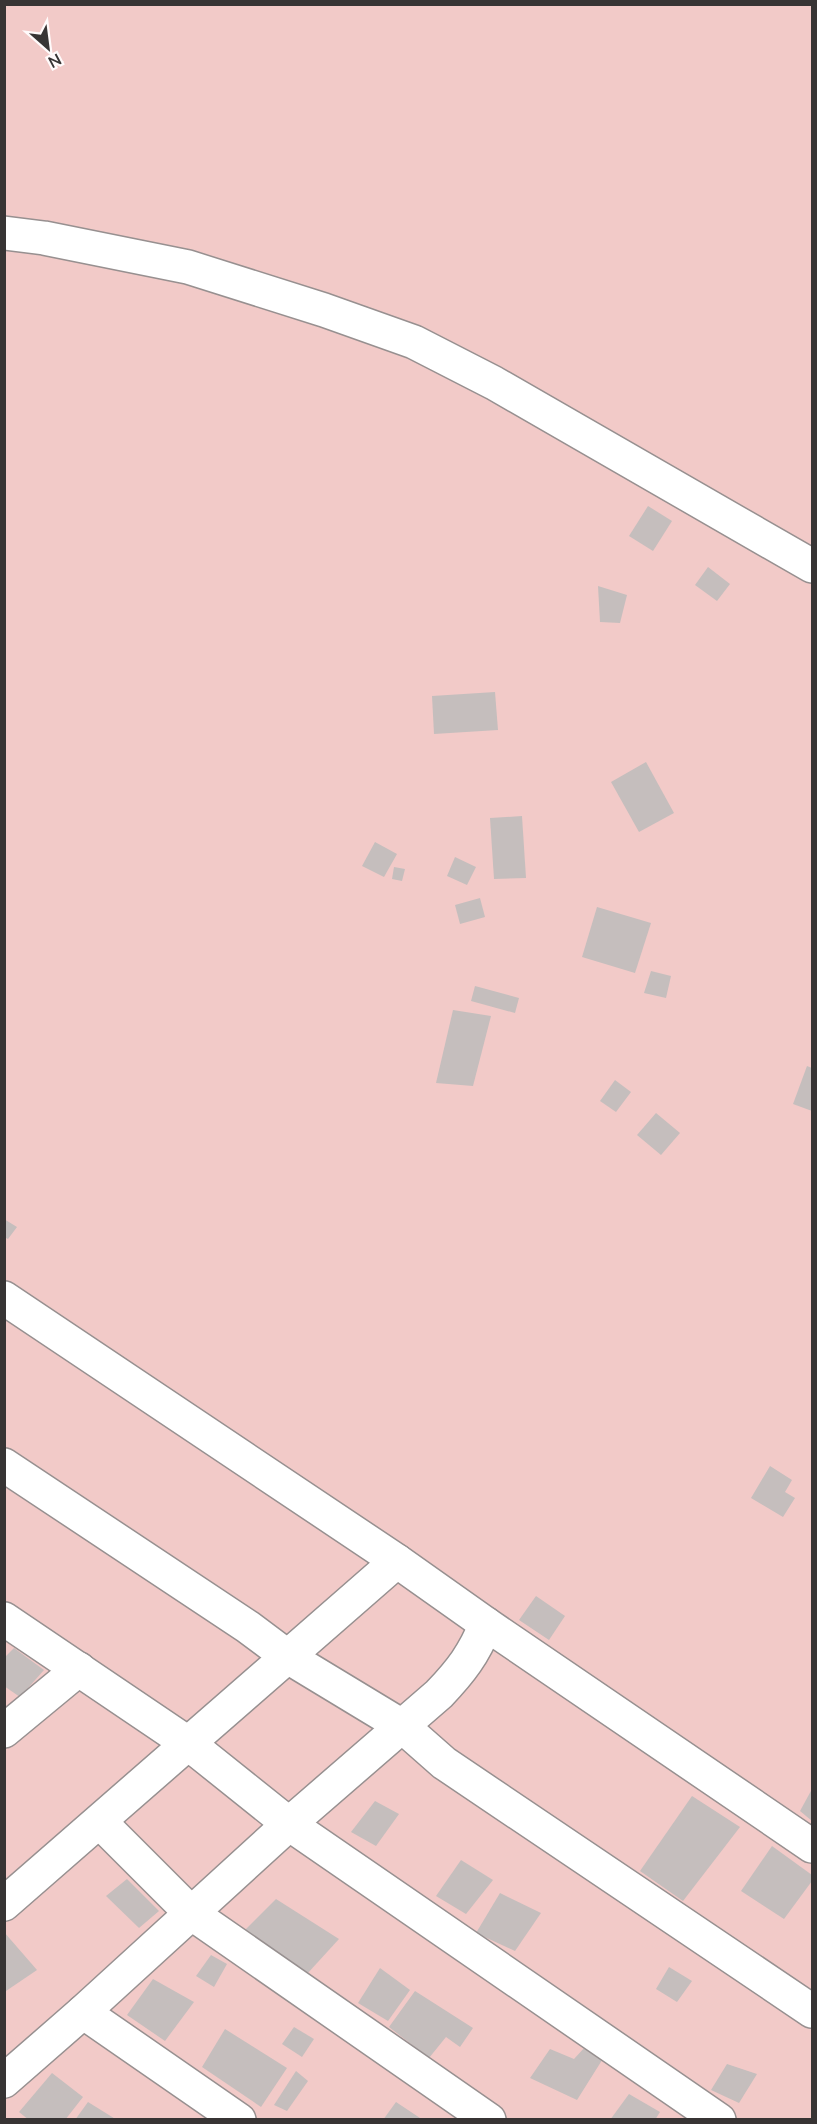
<svg xmlns="http://www.w3.org/2000/svg" width="817" height="2124" viewBox="0 0 817 2124" font-family="Mulish,sans-serif">
	<rect width="100%" height="100%" fill="#fffafa"/>
	<!-- green -->
	<rect fill="#f2cac8" x="5" y="5" width="807" height="2114"/>
	<!-- building -->
	<g fill="#c5bebd">
		<polygon points="648,506 672,521 653,551 629,536"/>
		<polygon points="708,567 730,584 717,601 695,585"/>
		<polygon points="598,586 627,595 620,623 600,622"/>
		<polygon points="495,692 498,730 434,734 432,696"/>
		<polygon points="646,762 674,813 639,832 611,782"/>
		<polygon points="522,816 526,878 494,879 490,818"/>
		<polygon points="375,842 397,854 384,877 362,866"/>
		<polygon points="455,857 476,867 467,885 447,876"/>
		<polygon points="394,867 405,869 402,881 392,879"/>
		<polygon points="480,898 485,917 460,924 455,905"/>
		<polygon points="597,907 651,923 635,973 582,957"/>
		<polygon points="651,971 671,976 666,998 644,993"/>
		<polygon points="475,986 519,998 515,1013 471,1001"/>
		<polygon points="453,1010 491,1016 473,1086 436,1083"/>
		<polygon points="807,1066 812,1068 812,1111 793,1104"/>
		<polygon points="615,1080 631,1092 616,1112 600,1101"/>
		<polygon points="656,1113 680,1133 661,1155 637,1135"/>
		<polygon points="4,1219 17,1227 8,1239 4,1237"/>
		<polygon points="770,1466 792,1480 785,1492 795,1498 783,1517 751,1498"/>
		<polygon points="536,1596 565,1616 549,1640 519,1620"/>
		<polygon points="14,1648 44,1670 20,1697 4,1686 4,1658"/>
		<polygon points="812,1789 812,1821 800,1811"/>
		<polygon points="692,1796 740,1827 683,1901 640,1871"/>
		<polygon points="375,1801 399,1814 376,1846 351,1832"/>
		<polygon points="772,1846 812,1875 812,1881 784,1919 741,1891"/>
		<polygon points="461,1860 493,1880 466,1914 436,1896"/>
		<polygon points="127,1879 159,1911 139,1928 106,1896"/>
		<polygon points="500,1893 541,1913 515,1951 476,1933"/>
		<polygon points="276,1899 339,1939 307,1974 243,1932"/>
		<polygon points="4,1932 37,1970 6,1991 4,1990"/>
		<polygon points="211,1955 227,1964 214,1987 196,1976"/>
		<polygon points="669,1967 692,1981 677,2002 656,1989"/>
		<polygon points="380,1968 410,1990 388,2021 358,2003"/>
		<polygon points="153,1979 194,2002 165,2041 127,2015"/>
		<polygon points="415,1991 473,2028 460,2047 446,2037 429,2058 389,2027"/>
		<polygon points="294,2027 314,2039 302,2057 282,2044"/>
		<polygon points="225,2029 287,2068 261,2107 202,2067"/>
		<polygon points="586,2046 604,2057 577,2100 530,2078 550,2049 574,2059"/>
		<polygon points="727,2064 757,2074 739,2103 711,2090"/>
		<polygon points="296,2071 308,2081 287,2111 274,2105"/>
		<polygon points="52,2073 83,2097 65,2120 29,2120 19,2112"/>
		<polygon points="629,2094 660,2112 655,2120 610,2120"/>
		<polygon points="88,2102 117,2120 75,2120"/>
		<polygon points="396,2102 423,2120 383,2120"/>
	</g>
	<g fill="none" stroke-linecap="round" stroke-linejoin="round">
		<!-- minor casing -->
		<g stroke="#979090" stroke-width="36">
			<g id="minor">
				<polyline points="4,233 44,238 188,267 324,310 414,342 494,383 812,566"/>
				<polyline points="4,1298 397,1561 486,1624 812,1846"/>
				<polyline points="4,1465 248,1627 288,1657 402,1726 444,1763 812,2011"/>
				<polyline points="4,1619 189,1744 289,1824 719,2120"/>
				<polyline points="4,1731 79,1669"/>
				<polyline points="100,1822 191,1913 489,2120"/>
				<polyline points="4,1904 397,1561"/>
				<polyline points="83,2012 239,2120"/>
				<path d="M4,2081L83,2012L289,1824L439,1694C461,1671 474,1654 486,1624"/>
			</g>
		</g>
		<!-- minor -->
		<use href="#minor" stroke="#fff" stroke-width="33"/>
	</g>
	<!-- border -->
	<rect width="817" height="2124" fill="none" stroke="#373434" stroke-width="12"/>
	<!-- north arrow -->
	<g transform="translate(48 48) rotate(152)" stroke="#fffafa" stroke-width="4.5" paint-order="stroke">
	<path d="M0-4.5L10 22L0 15L-10 22Z" fill="#373434"/>
	<text y="-9" font-size="16" font-weight="bold" text-anchor="middle" fill="#373434">N</text>
	</g>
</svg>
